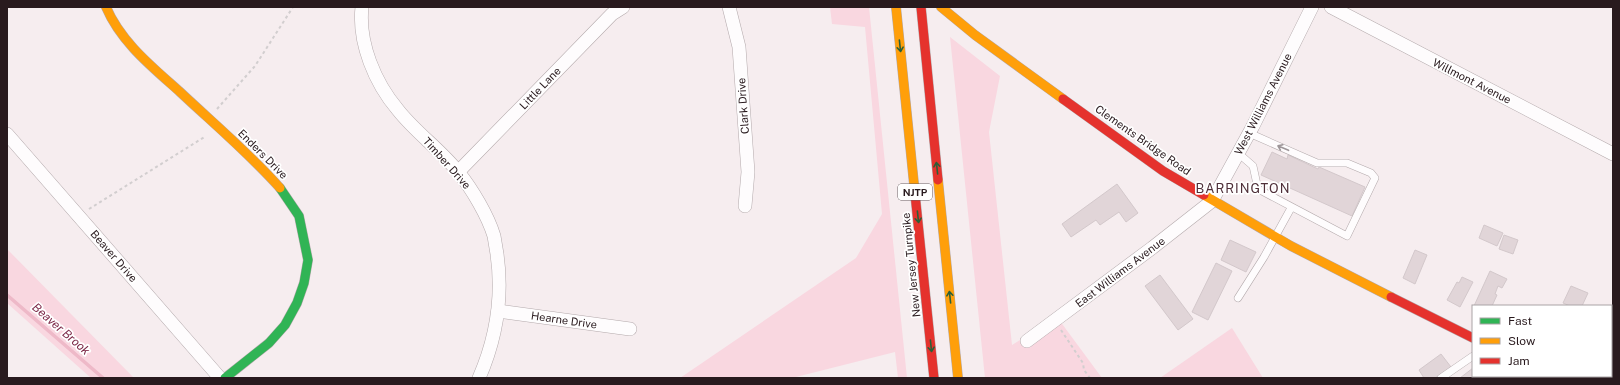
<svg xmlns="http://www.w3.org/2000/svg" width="1620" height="385" viewBox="0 0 1620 385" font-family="'Public Sans',sans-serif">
	<rect width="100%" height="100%" fill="#f6edef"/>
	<!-- green -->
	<g fill="#f9d7e0">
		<polygon points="830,7 869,7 907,378 898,378 895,352 792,378 680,378 856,258 882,214 865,27 832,24"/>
		<polygon points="950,37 1000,76 989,132 1012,345 1057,317 1102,378 985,378"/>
		<polygon points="7,249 134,378 91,378 7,303"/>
		<polygon points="1232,328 1263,378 1160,378"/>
	</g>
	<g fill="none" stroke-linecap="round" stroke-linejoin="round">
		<!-- stream -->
		<polyline stroke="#eeb9c8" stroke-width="3.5" points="7,295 103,378"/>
	</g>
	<!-- building -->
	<g fill="#e1d5d8" stroke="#d3c8cb">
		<polygon points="1272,152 1287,159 1288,155 1318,169 1319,167 1365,187 1352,216 1261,175"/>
		<polygon points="1117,184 1138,213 1126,222 1119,212 1100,225 1096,220 1071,237 1062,224"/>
		<polygon points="1484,225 1503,233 1497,246 1479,238"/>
		<polygon points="1504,235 1518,240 1513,254 1499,249"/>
		<polygon points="1230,240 1256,252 1246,272 1221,260"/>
		<polygon points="1415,250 1427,255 1415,284 1403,278"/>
		<polygon points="1216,263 1232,271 1208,320 1192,312"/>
		<polygon points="1490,271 1507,279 1502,288 1498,286 1495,294 1497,295 1492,306 1474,306"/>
		<polygon points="1160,275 1193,319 1178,330 1145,286"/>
		<polygon points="1462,277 1473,282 1460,307 1447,300 1457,282 1459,283"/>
		<polygon points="1571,286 1588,293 1582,306 1570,306 1563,303"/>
		<polygon points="1441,354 1451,367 1435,378 1424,378 1419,370"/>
		<polygon points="1473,368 1473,376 1487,376 1488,378 1460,378"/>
	</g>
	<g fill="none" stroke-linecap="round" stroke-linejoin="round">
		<!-- lane casing -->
		<g stroke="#b3a9ab" stroke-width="8">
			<g id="lane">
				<polyline points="1238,153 1253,166 1258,189 1347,236 1375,178 1371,173 1347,163 1317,163 1249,133"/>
				<polyline points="1238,298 1264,257 1291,208"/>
				<polyline points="1611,343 1613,338"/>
				<polyline points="1441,378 1473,356"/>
				<polyline points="1596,378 1597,376"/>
			</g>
		</g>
		<!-- street casing -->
		<g stroke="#b3a9ab" stroke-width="14">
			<g id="street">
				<path d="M362,7C358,43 375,83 398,110C416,133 441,150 459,173C472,189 488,216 494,236C495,242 496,248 497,254C503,296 496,339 479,378"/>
				<polyline points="729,7 739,47 748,172 745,206"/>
				<polyline points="1331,7 1613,154"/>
				<polyline points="7,134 220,378"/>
				<polyline points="458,172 612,14 623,7"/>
				<polyline points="498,311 630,329"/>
				<polyline points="1027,341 1152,248 1212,201 1253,126 1312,7"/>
			</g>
		</g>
		<!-- fast casing -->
		<g stroke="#b3a9ab" stroke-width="10">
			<polyline id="fast" points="225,378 269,343 285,325 297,303 304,283 308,260 299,216 280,188"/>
		</g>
		<!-- slow casing -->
		<g stroke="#b3a9ab" stroke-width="10">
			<g id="slow">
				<path d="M106,7C121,42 151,66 179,91C213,123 249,153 280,188"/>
				<polyline points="896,7 915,194"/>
				<polyline points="941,7 975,35 1063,99"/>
				<polyline points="938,180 958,378"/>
				<polyline points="1204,195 1291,246 1391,297"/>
				<polyline points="1547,376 1551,378"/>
			</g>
		</g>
		<!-- jam casing -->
		<g stroke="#b3a9ab" stroke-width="10">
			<g id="jam">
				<polyline points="921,7 938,180"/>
				<polyline points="1063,99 1163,171 1204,195"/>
				<polyline points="915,194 934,378"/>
				<polyline points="1391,297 1473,338"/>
			</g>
		</g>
		<!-- path -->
		<g stroke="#d2cecf" stroke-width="2" stroke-dasharray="3 3" stroke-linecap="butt">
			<polyline points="217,109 255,66 293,7"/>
			<polyline points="89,209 206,136"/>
			<polyline points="1061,330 1083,363 1084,370 1090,378"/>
		</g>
		<!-- lane -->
		<use href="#lane" stroke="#fefcfd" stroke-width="7"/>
		<!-- street -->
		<use href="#street" stroke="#fefcfd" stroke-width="13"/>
		<!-- fast -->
		<use href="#fast" stroke="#30b455" stroke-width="9"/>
		<!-- slow -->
		<use href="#slow" stroke="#ff9f0a" stroke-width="9"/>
		<!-- jam -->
		<use href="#jam" stroke="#e5322d" stroke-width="9"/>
	</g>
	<!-- one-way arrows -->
	<defs><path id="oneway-shaft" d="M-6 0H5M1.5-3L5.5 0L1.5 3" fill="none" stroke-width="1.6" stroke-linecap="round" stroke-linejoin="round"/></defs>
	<g stroke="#2c5f37">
		<use href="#oneway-shaft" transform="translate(900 46) rotate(84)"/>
		<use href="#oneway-shaft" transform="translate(937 168) rotate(-96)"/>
		<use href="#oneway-shaft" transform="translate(918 217) rotate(84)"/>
		<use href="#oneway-shaft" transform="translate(950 297) rotate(-96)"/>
		<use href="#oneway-shaft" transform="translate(931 346) rotate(84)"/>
	</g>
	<use stroke="#9e9699" href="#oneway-shaft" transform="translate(1283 148) rotate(-157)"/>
	<g text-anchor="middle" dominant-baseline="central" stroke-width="3.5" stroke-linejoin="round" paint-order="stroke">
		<!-- shield labels -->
		<rect fill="#fff" stroke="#695f62" stroke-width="1" x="898" y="184" width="34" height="16" rx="3"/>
		<g font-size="10" font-weight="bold" fill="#291a1e">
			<text x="915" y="192">NJTP</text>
		</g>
		<!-- street labels -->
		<g font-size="11" fill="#291a1e" stroke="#fff">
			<text transform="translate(1472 81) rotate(27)">Willmont Avenue</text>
			<text transform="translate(540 88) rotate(-46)">Little Lane</text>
			<text transform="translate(1263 104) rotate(-63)">West Williams Avenue</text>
			<text transform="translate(743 106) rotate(-94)">Clark Drive</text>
			<text transform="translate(1143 140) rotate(35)">Clements Bridge Road</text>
			<text transform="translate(263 154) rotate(45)">Enders Drive</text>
			<text transform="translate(447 163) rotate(48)">Timber Drive</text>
			<text transform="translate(114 256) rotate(49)">Beaver Drive</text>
			<text transform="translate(911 265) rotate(-96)">New Jersey Turnpike</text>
			<text transform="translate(1120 272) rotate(-37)">East Williams Avenue</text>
			<text transform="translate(564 320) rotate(8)">Hearne Drive</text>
		</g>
		<!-- water labels -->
		<g font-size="12" font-style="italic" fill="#7c2948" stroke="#fff">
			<text transform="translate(61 329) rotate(41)">Beaver Brook</text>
		</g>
		<!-- quarter labels -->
		<g font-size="13" letter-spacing="1" fill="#4f2f39" stroke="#fff">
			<text x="1243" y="188">BARRINGTON</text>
		</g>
	</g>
	<!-- border -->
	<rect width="1620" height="385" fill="none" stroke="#291a1e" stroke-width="16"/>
	<!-- legend -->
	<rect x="1472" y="305" width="140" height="72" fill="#ffffff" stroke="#a9a3a5"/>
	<rect x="1480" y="318" width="20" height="6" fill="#30b455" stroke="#a9a3a5"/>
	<text x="1508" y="325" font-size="12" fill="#291a1e">Fast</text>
	<rect x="1480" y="338" width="20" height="6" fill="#ff9f0a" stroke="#a9a3a5"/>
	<text x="1508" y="345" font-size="12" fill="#291a1e">Slow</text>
	<rect x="1480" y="358" width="20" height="6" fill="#e5322d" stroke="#a9a3a5"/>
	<text x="1508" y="365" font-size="12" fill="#291a1e">Jam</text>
</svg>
